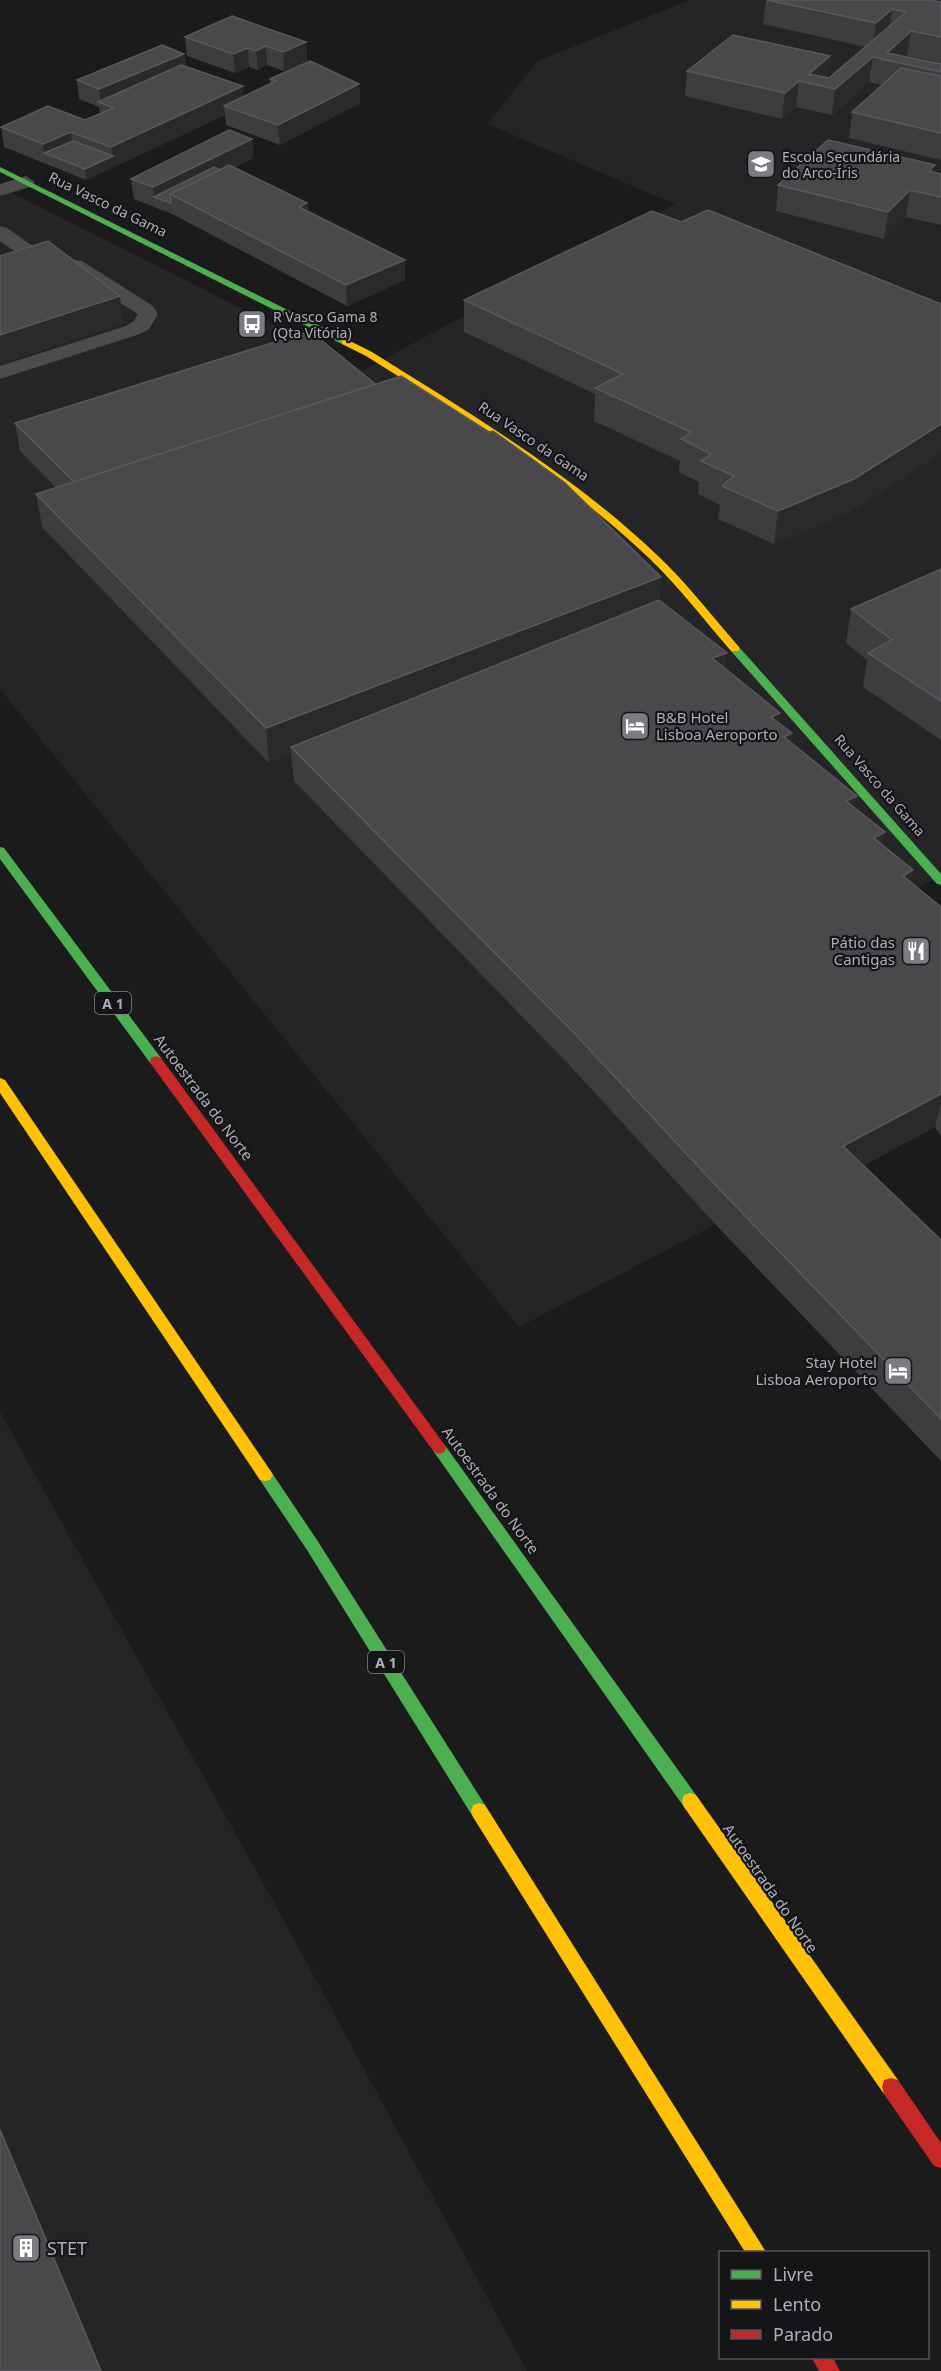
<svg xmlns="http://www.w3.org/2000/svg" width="941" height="2371" viewBox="0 0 941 2371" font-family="'Noto Sans',sans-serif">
	<rect width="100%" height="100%" fill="#1b1b1b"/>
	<!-- built -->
	<g fill="#252527">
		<polygon points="690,0 941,0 941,876 910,892 941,1107 519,1327 0,689 0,187 363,370 675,204 487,124 538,61"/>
		<polygon points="0,1412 282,1917 527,2371 0,2371"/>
	</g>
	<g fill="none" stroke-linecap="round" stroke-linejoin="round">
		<!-- lane -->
		<g fill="#4b4c4d" fill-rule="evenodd">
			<polygon points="26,176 35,182 33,186 0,196 0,184"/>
			<polygon points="0,226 7,228 47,256 82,261 153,306 158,314 149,329 140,334 0,379 0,366 126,326 134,321 138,314 69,270 38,269 0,279 0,267 27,260 0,241"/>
		</g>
		<!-- fast -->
		<g fill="#4caf50" fill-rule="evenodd">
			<polygon points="0,167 348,340 349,342 342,344 0,172"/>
			<polygon points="735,646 739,647 941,874 941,885 937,884 731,651 731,647"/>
			<polygon points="0,847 4,848 161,1058 162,1061 161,1064 151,1064 0,859"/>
			<polygon points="439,1442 444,1444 696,1795 698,1801 696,1807 690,1809 684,1807 434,1452 432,1448 434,1444"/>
			<polygon points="265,1469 270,1470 317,1540 485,1805 487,1811 485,1817 479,1819 473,1817 307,1550 260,1480 257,1475 260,1470"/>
		</g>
		<!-- slow -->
		<g fill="#ffc107" fill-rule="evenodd">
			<path d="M342,340H348L372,352C471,414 572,474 657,555C687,583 712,616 739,647V651H731C705,621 679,587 650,559C565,478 465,418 366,356L342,344Z"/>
			<polygon points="0,1078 5,1080 270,1470 273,1475 270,1480 265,1481 260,1480 0,1093"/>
			<polygon points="690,1793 696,1795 898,2080 900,2087 898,2094 891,2096 884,2094 684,1807 682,1801 684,1795"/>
			<polygon points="479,1803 485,1805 766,2252 745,2252 473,1817 471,1811 473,1805"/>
		</g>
		<!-- jam -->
		<g fill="#c62828" fill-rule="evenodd">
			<polygon points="156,1056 161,1058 444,1444 446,1448 444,1452 439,1454 434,1452 151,1064 150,1061 151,1058"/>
			<polygon points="891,2078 898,2080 941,2143 941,2168 934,2166 884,2094 882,2087 884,2080"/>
			<polygon points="812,2358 833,2358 840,2371 819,2371"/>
		</g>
	</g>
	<!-- wall -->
	<g fill="#3c3d3e">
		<polygon points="766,0 941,2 941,63 907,56 906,57 941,64 941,160 849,138 852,112 882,85 869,82 832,115 796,107 782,119 685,96 687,71 830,56 827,78 829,78 866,47 763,24"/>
		<polygon points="185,37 306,42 307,61 284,71 267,65 258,70 249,67 235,73 187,56"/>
		<polygon points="184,54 186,66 243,86 243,97 270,84 270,79 359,84 360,103 280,145 226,125 225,115 86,180 4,147 1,127 85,120 100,114 99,107 79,99 77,80"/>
		<polygon points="252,139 253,158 234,168 307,203 308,211 405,260 405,280 347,306 172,214 134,199 131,179"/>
		<polygon points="934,172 941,174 941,225 906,217 884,239 776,211 778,185"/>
		<polygon points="681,222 941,304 941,453 849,512 774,544 718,519 720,505 698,494 699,482 679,472 680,461 594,421 595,394 464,332 464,300"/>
		<polygon points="375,384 661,577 659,600 725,669 778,722 791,743 855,809 885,832 882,845 911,882 941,907 941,1136 935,1127 864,1165 941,1240 941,1461 717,1226 573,1069 294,781 291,754 269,763 42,527 36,494 56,488 20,451 15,423"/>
		<polygon points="941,569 941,740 863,687 867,660 846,643 851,609"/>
	</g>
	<!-- shaded-wall -->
	<g fill="#2a2a2b">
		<polygon points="892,9 889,33 872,48 876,23"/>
		<polygon points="911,31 907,56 900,63 887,53"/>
		<polygon points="306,42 307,61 284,71 283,52"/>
		<polygon points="266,46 267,65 258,70 256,51"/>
		<polygon points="248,48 249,67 235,73 233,54"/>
		<polygon points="184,54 186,73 101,103 99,89"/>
		<polygon points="830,56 827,81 809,74"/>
		<polygon points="873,57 869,82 832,115 835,89"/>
		<polygon points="799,81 796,107 782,119 785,93"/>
		<polygon points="359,84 360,103 280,145 278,125"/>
		<polygon points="243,86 244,105 224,106 225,115 114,167 111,147"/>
		<polygon points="71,132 74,151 44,153 43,144"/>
		<polygon points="252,139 253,158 176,197 170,194 154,197 153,187"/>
		<polygon points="113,156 114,167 86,180 85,169"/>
		<polygon points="935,165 931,192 929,171"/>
		<polygon points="910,190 906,217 884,239 888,212"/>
		<polygon points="307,203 308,224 299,207"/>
		<polygon points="405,260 405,280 347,306 346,285"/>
		<polygon points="120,296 123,324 0,364 0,335"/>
		<polygon points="941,424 941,453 849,512 774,544 778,511"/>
		<polygon points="661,577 658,610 291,747 291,754 269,763 266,728"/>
		<polygon points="727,653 723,687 712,658"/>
		<polygon points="780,713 775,747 771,717"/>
		<polygon points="792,733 788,768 784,737"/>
		<polygon points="857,796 851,831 846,801"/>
		<polygon points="885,832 878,867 874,838"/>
		<polygon points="913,870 906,905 903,876"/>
		<polygon points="941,1094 941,1104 935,1127 837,1179 843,1146"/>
		<polygon points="0,2125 103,2371 101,2371 0,2130"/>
	</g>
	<!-- building -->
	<g fill="#49494c" stroke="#58595d" stroke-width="1.5">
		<polygon points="767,0 930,0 941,2 941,37 911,31 887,53 941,64 941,72 873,57 835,89 799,81 785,93 687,71 733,35 830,56 809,74 829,78 906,12 892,9 876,23"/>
		<polygon points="232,16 306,42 283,52 266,46 256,51 248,48 233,54 185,37"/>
		<polygon points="162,45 184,54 99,89 77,80"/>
		<polygon points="310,61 359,84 278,125 224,106 276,81 270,79"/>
		<polygon points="181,65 243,86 111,147 71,132 43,144 1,127 48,106 85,120 114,108 98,102"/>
		<polygon points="901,68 941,76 941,133 852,112"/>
		<polygon points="229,130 252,139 153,187 131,179"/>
		<polygon points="828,140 935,165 929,171 941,174 941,197 910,190 888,212 778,185"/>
		<polygon points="73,141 113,156 85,169 44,153"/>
		<polygon points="229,165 307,203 299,207 405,260 346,285 170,194"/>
		<polygon points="214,167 220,170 170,194 171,203 154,197"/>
		<polygon points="708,210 941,304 941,424 854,479 778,511 722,486 734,476 701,461 711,454 681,439 691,432 595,388 623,374 464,300 652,211 681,222"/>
		<polygon points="48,241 120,296 0,335 0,256"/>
		<polygon points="310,331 375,384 74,482 15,423"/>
		<polygon points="401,376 489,432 493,431 564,482 661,577 266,728 36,494"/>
		<polygon points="941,569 941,701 868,653 892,640 851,609"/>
		<polygon points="659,600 727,653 712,658 780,713 771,717 792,733 784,737 857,796 846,801 885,832 874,838 913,870 903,876 941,907 941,1094 843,1146 941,1240 941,1419 722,1192 575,1034 291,747"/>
		<polygon points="0,2130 101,2371 0,2371"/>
	</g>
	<!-- icons -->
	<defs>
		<g id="school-square" transform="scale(1.5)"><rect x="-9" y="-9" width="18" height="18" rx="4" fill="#7a7c82" stroke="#151517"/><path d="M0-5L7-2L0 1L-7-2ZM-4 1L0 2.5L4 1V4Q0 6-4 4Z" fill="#fff"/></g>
		<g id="bus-square" transform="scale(1.5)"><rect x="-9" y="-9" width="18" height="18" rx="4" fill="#7a7c82" stroke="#151517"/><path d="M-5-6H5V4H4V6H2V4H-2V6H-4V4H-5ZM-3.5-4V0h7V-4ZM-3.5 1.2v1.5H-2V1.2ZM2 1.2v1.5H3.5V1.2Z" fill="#fff"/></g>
		<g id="hotel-square" transform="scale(1.5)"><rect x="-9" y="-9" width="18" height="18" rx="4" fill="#7a7c82" stroke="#151517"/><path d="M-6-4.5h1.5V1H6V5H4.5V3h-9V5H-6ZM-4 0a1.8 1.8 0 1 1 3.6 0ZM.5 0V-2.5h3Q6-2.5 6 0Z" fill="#fff"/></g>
		<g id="restaurant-square" transform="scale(1.5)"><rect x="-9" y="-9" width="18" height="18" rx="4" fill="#7a7c82" stroke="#151517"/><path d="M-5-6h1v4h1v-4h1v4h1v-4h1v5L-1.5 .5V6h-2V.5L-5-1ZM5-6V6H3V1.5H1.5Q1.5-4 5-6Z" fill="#fff"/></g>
		<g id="building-square" transform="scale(1.5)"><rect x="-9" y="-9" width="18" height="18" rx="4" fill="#7a7c82" stroke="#151517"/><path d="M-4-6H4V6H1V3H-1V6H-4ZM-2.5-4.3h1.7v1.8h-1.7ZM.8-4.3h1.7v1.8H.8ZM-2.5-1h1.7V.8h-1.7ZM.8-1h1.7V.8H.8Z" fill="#fff"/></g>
	</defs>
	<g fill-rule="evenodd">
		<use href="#school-square" x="761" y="164"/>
		<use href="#bus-square" x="252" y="324"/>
		<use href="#hotel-square" x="635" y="726"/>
		<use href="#restaurant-square" x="916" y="951"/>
		<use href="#hotel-square" x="898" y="1371"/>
		<use href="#building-square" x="26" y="2248"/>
	</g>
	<g text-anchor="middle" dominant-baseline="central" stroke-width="4.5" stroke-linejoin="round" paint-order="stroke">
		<!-- far-poi labels -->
		<g font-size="14" fill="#adb0ba" stroke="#151517" text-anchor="start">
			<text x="782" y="156">Escola Secundária<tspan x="782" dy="16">do Arco-Íris</tspan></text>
			<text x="273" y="316">R Vasco Gama 8<tspan x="273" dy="16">(Qta Vitória)</tspan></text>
		</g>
		<!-- far-street labels -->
		<g font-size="14" fill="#adb0ba" stroke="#151517">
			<text transform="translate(108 204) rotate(26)">Rua Vasco da Gama</text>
			<text transform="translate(534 441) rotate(34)">Rua Vasco da Gama</text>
			<text transform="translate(880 785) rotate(49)">Rua Vasco da Gama</text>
		</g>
		<!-- shield labels -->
		<g fill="#151517" stroke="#7f8289" stroke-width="1.5">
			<rect x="95" y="992" width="36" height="22" rx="4.5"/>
			<rect x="368" y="1651" width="36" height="22" rx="4.5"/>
		</g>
		<g font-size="14" font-weight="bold" fill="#adb0ba">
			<text x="113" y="1003">A 1</text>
			<text x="386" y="1662">A 1</text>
		</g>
		<!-- poi labels -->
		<g font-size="15" fill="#adb0ba" stroke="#151517" text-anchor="end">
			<text x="656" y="717" text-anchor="start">B&amp;B Hotel<tspan x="656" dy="17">Lisboa Aeroporto</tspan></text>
			<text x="895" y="942">Pátio das<tspan x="895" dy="17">Cantigas</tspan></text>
			<text x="877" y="1362">Stay Hotel<tspan x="877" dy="17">Lisboa Aeroporto</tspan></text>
		</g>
		<!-- street labels -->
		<g font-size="15" fill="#adb0ba" stroke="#151517">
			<text transform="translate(204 1097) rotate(53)">Autoestrada do Norte</text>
			<text transform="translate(491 1490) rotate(54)">Autoestrada do Norte</text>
			<text transform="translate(771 1888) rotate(55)">Autoestrada do Norte</text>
		</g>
		<!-- near-poi labels -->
		<g font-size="18" fill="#adb0ba" stroke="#151517" text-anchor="start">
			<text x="47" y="2248">STET</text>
		</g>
	</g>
	<!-- legend -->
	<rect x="719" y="2251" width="210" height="108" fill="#151517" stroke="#525358" stroke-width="1.5"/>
	<rect x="731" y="2270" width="30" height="9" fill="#4caf50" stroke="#525358" stroke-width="1.5"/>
	<text x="773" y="2281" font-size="18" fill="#adb0ba">Livre</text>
	<rect x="731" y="2300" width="30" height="9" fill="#ffc107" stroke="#525358" stroke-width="1.5"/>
	<text x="773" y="2311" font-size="18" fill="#adb0ba">Lento</text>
	<rect x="731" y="2330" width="30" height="9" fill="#c62828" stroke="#525358" stroke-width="1.5"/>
	<text x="773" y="2341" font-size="18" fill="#adb0ba">Parado</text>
</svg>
